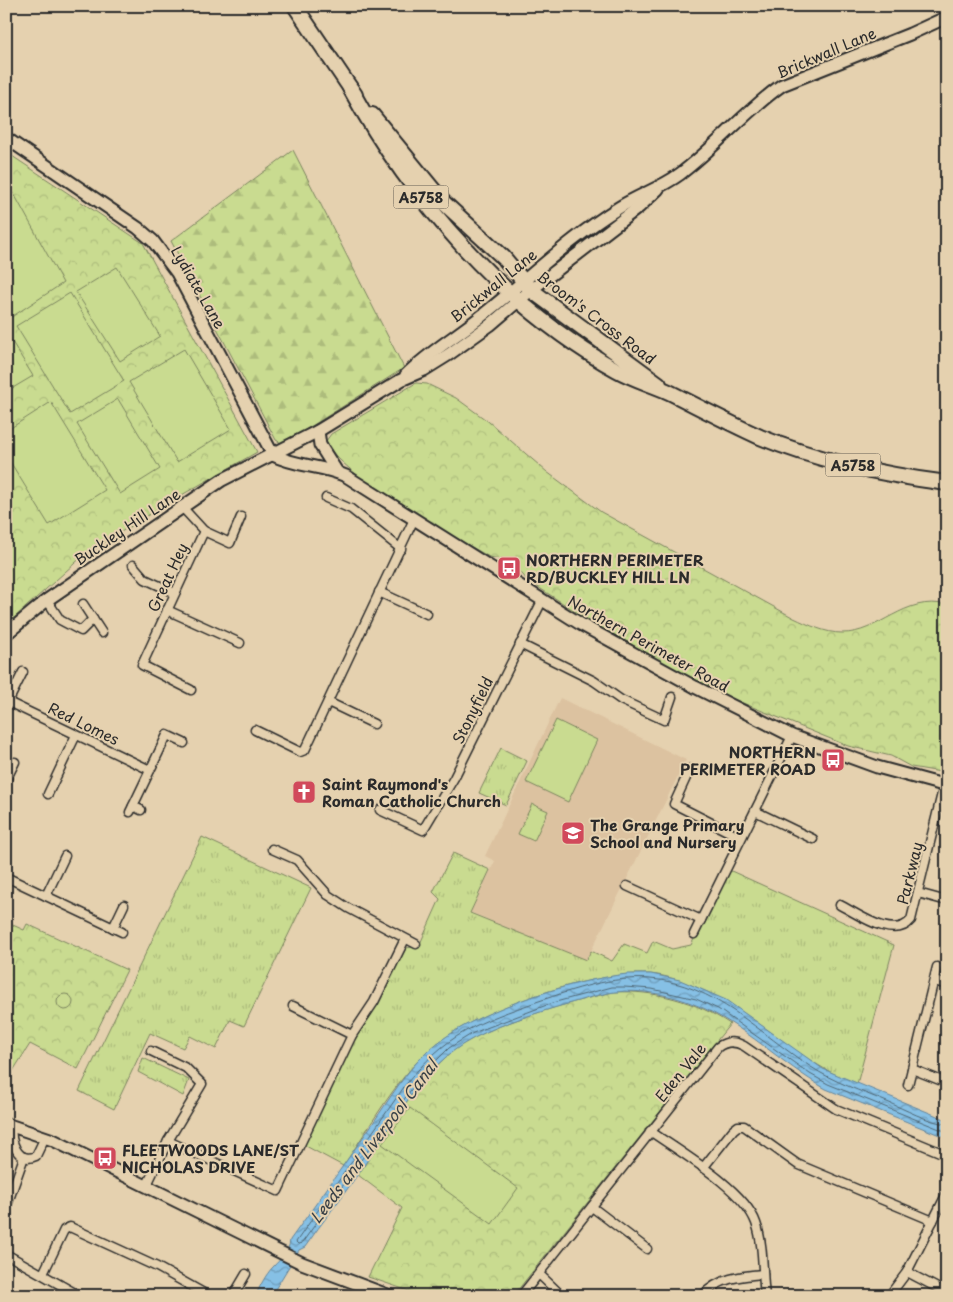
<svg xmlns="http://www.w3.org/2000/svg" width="953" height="1302" viewBox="0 0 953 1302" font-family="'Playpen Sans',sans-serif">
	<defs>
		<pattern id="grass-tufts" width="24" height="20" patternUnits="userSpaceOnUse" patternTransform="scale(1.25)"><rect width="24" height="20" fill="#c9db90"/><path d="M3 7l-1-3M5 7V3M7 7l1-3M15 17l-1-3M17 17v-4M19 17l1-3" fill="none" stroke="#adbc7c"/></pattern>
		<pattern id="forest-firs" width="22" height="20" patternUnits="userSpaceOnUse" patternTransform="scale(1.25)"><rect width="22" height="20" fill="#c9db90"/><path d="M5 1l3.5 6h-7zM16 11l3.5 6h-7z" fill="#adbc7c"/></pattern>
		<pattern id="park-crowns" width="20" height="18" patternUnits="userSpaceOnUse" patternTransform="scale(1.25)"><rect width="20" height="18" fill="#c9db90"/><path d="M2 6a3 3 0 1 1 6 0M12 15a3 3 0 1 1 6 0" fill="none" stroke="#adbc7c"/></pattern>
		<pattern id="water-waves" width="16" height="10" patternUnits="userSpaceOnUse" patternTransform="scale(1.25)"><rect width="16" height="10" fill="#86c0e5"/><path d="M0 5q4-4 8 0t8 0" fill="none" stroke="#6e9cba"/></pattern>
	</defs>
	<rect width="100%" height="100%" fill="#e5d1af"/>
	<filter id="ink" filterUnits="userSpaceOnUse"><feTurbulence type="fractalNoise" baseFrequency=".02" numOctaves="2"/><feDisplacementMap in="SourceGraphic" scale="10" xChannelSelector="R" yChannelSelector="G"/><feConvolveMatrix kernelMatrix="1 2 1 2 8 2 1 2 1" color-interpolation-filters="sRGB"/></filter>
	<g filter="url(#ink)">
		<!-- built -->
		<polygon fill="#dcc2a0" points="560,698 686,760 586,961 470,912 495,861 485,856"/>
		<!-- grass -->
		<g fill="url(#grass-tufts)" stroke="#7a835e">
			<polygon points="501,748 527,761 506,805 479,793"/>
			<polygon points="202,837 311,888 244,1026 230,1020 216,1049 190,1036 183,1048 150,1033 114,1109 79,1091"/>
			<path d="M453,853L490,870L470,913L586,960L591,951L612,961L624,944L647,953L653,941L672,949L691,945L729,870L894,945L857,1084C842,1078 827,1071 813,1062C773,1037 741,1005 696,987C682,981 665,975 649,974C591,971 471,1011 428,1051C394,1082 370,1127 343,1166L304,1145L355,1036L377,1004L406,948L419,946L440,899L433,892Z"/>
			<polygon points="143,1058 189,1080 183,1096 138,1072"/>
		</g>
		<!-- forest -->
		<polygon fill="url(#forest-firs)" stroke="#7a835e" points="293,150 404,368 283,444 276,440 171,241"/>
		<!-- park -->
		<g fill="url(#park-crowns)" stroke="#7a835e">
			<polygon points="6,152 143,243 257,452 166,504 84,555 6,625"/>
			<path d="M416,383L427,384L456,398L489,422L547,472L601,512L794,618C809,625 825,633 842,633C879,634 904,594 947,605V773L911,767L891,756L848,746L711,690L653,660L598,626L527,580L514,564L502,559L489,557C456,537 337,474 326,441L331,434Z"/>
			<polygon points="6,922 24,930 27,924 127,970 78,1069 30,1044 6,1082"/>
			<path d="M613,992C654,990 696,1001 730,1024L513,1296H424L368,1277L402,1208L358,1175C386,1133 413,1084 453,1051C485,1025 571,1002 613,992Z"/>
		</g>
		<!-- garden -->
		<g fill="#c9db90" stroke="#7a835e">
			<polygon points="13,192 63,283 10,318 6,310 6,197"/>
			<polygon points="117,267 160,336 120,361 76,292"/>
			<polygon points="70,293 124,381 70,414 16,326"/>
			<polygon points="6,332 33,376 6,392"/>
			<polygon points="184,349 231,429 177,462 129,382"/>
			<polygon points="118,399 160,469 120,494 77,424"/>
			<polygon points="51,402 105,490 49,525 6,455 6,431"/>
			<polygon points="556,720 597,740 568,802 526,782"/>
			<polygon points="532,804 548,811 534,841 518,834"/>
			<circle cx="65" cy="1002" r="8"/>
			<polygon points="410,1108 518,1188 492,1224 382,1144"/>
		</g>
		<!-- water -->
		<path fill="url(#water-waves)" stroke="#62849b" d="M627,974H651L680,980L726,1000L823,1069L947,1120V1138L826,1089C781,1064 744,1024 696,1005C673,995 640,989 615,992C599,994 582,1000 567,1004C533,1014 492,1026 462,1045C418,1073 388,1132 358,1174C341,1199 322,1222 305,1247L299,1250L271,1296H255C260,1287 265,1275 273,1267C281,1258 289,1253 290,1240C318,1201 346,1162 373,1123C390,1098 406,1071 428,1051C469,1012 572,980 627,974Z"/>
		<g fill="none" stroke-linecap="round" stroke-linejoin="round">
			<!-- shore -->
			<path stroke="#4f6775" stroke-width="1" d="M947,1124C927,1122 905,1109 887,1102C861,1091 834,1082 811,1067C760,1034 714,983 650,979C611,976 575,989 539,1001C478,1022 445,1034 404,1087L296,1242L298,1244L302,1243L420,1077L449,1048L473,1033L552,1003L612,987H624L652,989L696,999L718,1009L810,1074L828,1084L947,1132"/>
			<!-- street casing -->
			<g stroke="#2b2b2b" stroke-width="11">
				<g id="street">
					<polyline points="326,498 351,509 401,549"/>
					<polyline points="181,506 204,531 142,665 191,690"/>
					<polyline points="204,531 230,543 241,517"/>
					<polyline points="133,565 145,579 175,593"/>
					<polyline points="379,592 427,614"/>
					<polyline points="47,600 60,620 81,631 93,619"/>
					<polyline points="83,604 102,633"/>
					<polyline points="167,610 240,643"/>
					<polyline points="520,644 594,681 621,700 664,720 672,697"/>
					<polyline points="6,701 150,770"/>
					<polyline points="8,702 23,672"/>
					<polyline points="328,702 374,724"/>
					<polyline points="255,730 300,752 305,750 414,519"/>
					<polyline points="690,769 674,804 741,838"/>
					<polyline points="6,780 15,762"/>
					<polyline points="48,794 76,735"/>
					<polyline points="133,806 167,735 184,743"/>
					<polyline points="380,810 423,830 454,778 542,601"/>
					<polyline points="755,811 813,839"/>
					<polyline points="130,812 133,806 141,810"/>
					<polyline points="272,849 297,860 328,895 348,908 416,944"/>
					<polyline points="6,877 122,932"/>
					<polyline points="627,886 701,920"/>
					<polyline points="918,893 947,901"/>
					<polyline points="46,896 65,856"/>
					<path d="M840,905C858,914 894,941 911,920L944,785"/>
					<polyline points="113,928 124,905"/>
					<polyline points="694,934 792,736"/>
					<polyline points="935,981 947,985"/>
					<polyline points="293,1006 352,1035"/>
					<polyline points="912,1069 947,1083"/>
					<polyline points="908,1085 937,967"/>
					<path d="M12,1126C10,1140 17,1165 36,1156L45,1137"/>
					<path d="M650,1131C680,1152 744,1189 756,1223C764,1245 762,1273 765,1296"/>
					<polyline points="168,1141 278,1191 352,1035 374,1002 405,939"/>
					<polyline points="703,1168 733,1130 738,1126 744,1126 797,1164 933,1221"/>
					<polyline points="146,1187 168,1141 202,1084 186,1068 151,1051"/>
					<polyline points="592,1207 647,1249"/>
					<polyline points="6,1208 24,1157"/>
					<polyline points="6,1254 80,1296"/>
					<polyline points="907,1272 947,1293"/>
					<polyline points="43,1274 64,1230 70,1227 157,1267 209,1296"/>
					<polyline points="539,1274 562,1296"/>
					<polyline points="233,1296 246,1274"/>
					<path d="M521,1296L718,1047C726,1041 735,1041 744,1046L836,1109L947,1155"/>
					<path d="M702,1296C718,1278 740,1276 763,1274"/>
					<polyline points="889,1296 907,1272 947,1193"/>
				</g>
			</g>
			<!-- secondary casing -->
			<g stroke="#2b2b2b" stroke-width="15">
				<g id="secondary">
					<polyline points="6,138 138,228 153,241 177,273 273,455"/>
					<path d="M406,375C431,350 462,333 489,310C532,275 573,236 620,207C639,195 661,188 680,174C716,147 745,111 782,85L910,34L947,17"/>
					<polyline points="318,431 320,445 337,472"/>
					<path d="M273,455C297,467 322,465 346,476L582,625L695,687L792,736L877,767L947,786"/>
					<polyline points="6,634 47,600 222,480 318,431 401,380 424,370 448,355 490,325 531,290 639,207 658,189"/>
					<polyline points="6,1124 53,1140 302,1263 390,1296"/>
				</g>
			</g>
			<!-- highway casing -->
			<g stroke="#2b2b2b" stroke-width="18">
				<g id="highway">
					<polyline points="295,6 355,95"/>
					<path d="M350,88C411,200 504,307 617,370C633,379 651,384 669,392C699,407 729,423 760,437C819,461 884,475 947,483"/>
					<polyline points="372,115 444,203 504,258 531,290 659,384"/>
				</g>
			</g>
			<!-- street -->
			<use href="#street" stroke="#e5d1af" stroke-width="8"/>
			<!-- secondary -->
			<use href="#secondary" stroke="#e5d1af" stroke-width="11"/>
			<!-- highway -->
			<use href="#highway" stroke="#e5d1af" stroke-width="14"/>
		</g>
	</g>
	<!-- icons -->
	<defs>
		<g id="bus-square" transform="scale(1.25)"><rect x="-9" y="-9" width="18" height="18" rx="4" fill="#d1495b" stroke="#e5d1af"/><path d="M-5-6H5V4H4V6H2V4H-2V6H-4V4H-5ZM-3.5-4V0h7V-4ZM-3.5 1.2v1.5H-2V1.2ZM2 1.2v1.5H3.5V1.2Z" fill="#fff"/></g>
		<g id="church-square" transform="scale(1.25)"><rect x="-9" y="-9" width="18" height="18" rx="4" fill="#d1495b" stroke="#e5d1af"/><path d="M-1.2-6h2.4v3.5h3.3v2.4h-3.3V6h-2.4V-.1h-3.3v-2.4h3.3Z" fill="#fff"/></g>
		<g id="school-square" transform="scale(1.25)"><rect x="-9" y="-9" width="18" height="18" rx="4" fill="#d1495b" stroke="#e5d1af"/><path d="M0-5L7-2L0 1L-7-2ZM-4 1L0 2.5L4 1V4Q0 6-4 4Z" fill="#fff"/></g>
	</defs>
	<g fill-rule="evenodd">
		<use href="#bus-square" x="509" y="568"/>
		<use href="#bus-square" x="833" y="760"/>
		<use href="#church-square" x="304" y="792"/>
		<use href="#school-square" x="573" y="833"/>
		<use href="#bus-square" x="105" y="1158"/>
	</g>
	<g text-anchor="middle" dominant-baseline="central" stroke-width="4" stroke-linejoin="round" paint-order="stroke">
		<!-- shield labels -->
		<g fill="#e5d1af" stroke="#635d53" stroke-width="1">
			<rect x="393.5" y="185.5" width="55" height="23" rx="4"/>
			<rect x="825.5" y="453.5" width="55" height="23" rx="4"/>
		</g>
		<g font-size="14" font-weight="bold" fill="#2b2b2b">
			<text x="421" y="197">A5758</text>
			<text x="853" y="465">A5758</text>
		</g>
		<!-- street labels -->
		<g font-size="15" fill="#2b2b2b" stroke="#e5d1af">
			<text transform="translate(826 52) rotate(-23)">Brickwall Lane</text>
			<text transform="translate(493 285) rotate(-39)">Brickwall Lane</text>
			<text transform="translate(199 287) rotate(60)">Lydiate Lane</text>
			<text transform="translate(597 317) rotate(37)">Broom's Cross Road</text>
			<text transform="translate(127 526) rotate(-34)">Buckley Hill Lane</text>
			<text transform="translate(167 577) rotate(-65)">Great Hey</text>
			<text transform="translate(649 643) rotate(29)">Northern Perimeter Road</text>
			<text transform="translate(472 710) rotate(-64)">Stonyfield</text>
			<text transform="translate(84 723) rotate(26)">Red Lomes</text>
			<text transform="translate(909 873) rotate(-76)">Parkway</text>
			<text transform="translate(680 1072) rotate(-51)">Eden Vale</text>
		</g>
		<!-- poi labels -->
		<g font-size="15" font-weight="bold" fill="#2b2b2b" stroke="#e5d1af" text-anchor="start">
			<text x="526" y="559">NORTHERN PERIMETER<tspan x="526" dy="17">RD/BUCKLEY HILL LN</tspan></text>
			<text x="816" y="751" text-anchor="end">NORTHERN<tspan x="816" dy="17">PERIMETER ROAD</tspan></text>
			<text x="322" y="783">Saint Raymond's<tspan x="322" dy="17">Roman Catholic Church</tspan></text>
			<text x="590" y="824">The Grange Primary<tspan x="590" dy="17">School and Nursery</tspan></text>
			<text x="122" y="1149">FLEETWOODS LANE/ST<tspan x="122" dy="17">NICHOLAS DRIVE</tspan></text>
		</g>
		<!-- water labels -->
		<g font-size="16" font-style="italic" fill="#394147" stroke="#e5d1af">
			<text transform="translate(373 1141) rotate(-53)">Leeds and Liverpool Canal</text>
		</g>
	</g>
	<!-- margin -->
	<rect width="953" height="1302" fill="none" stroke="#e5d1af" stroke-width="25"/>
	<rect x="12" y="12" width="928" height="1277" fill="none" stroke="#2b2b2b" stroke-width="2" filter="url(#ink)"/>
</svg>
